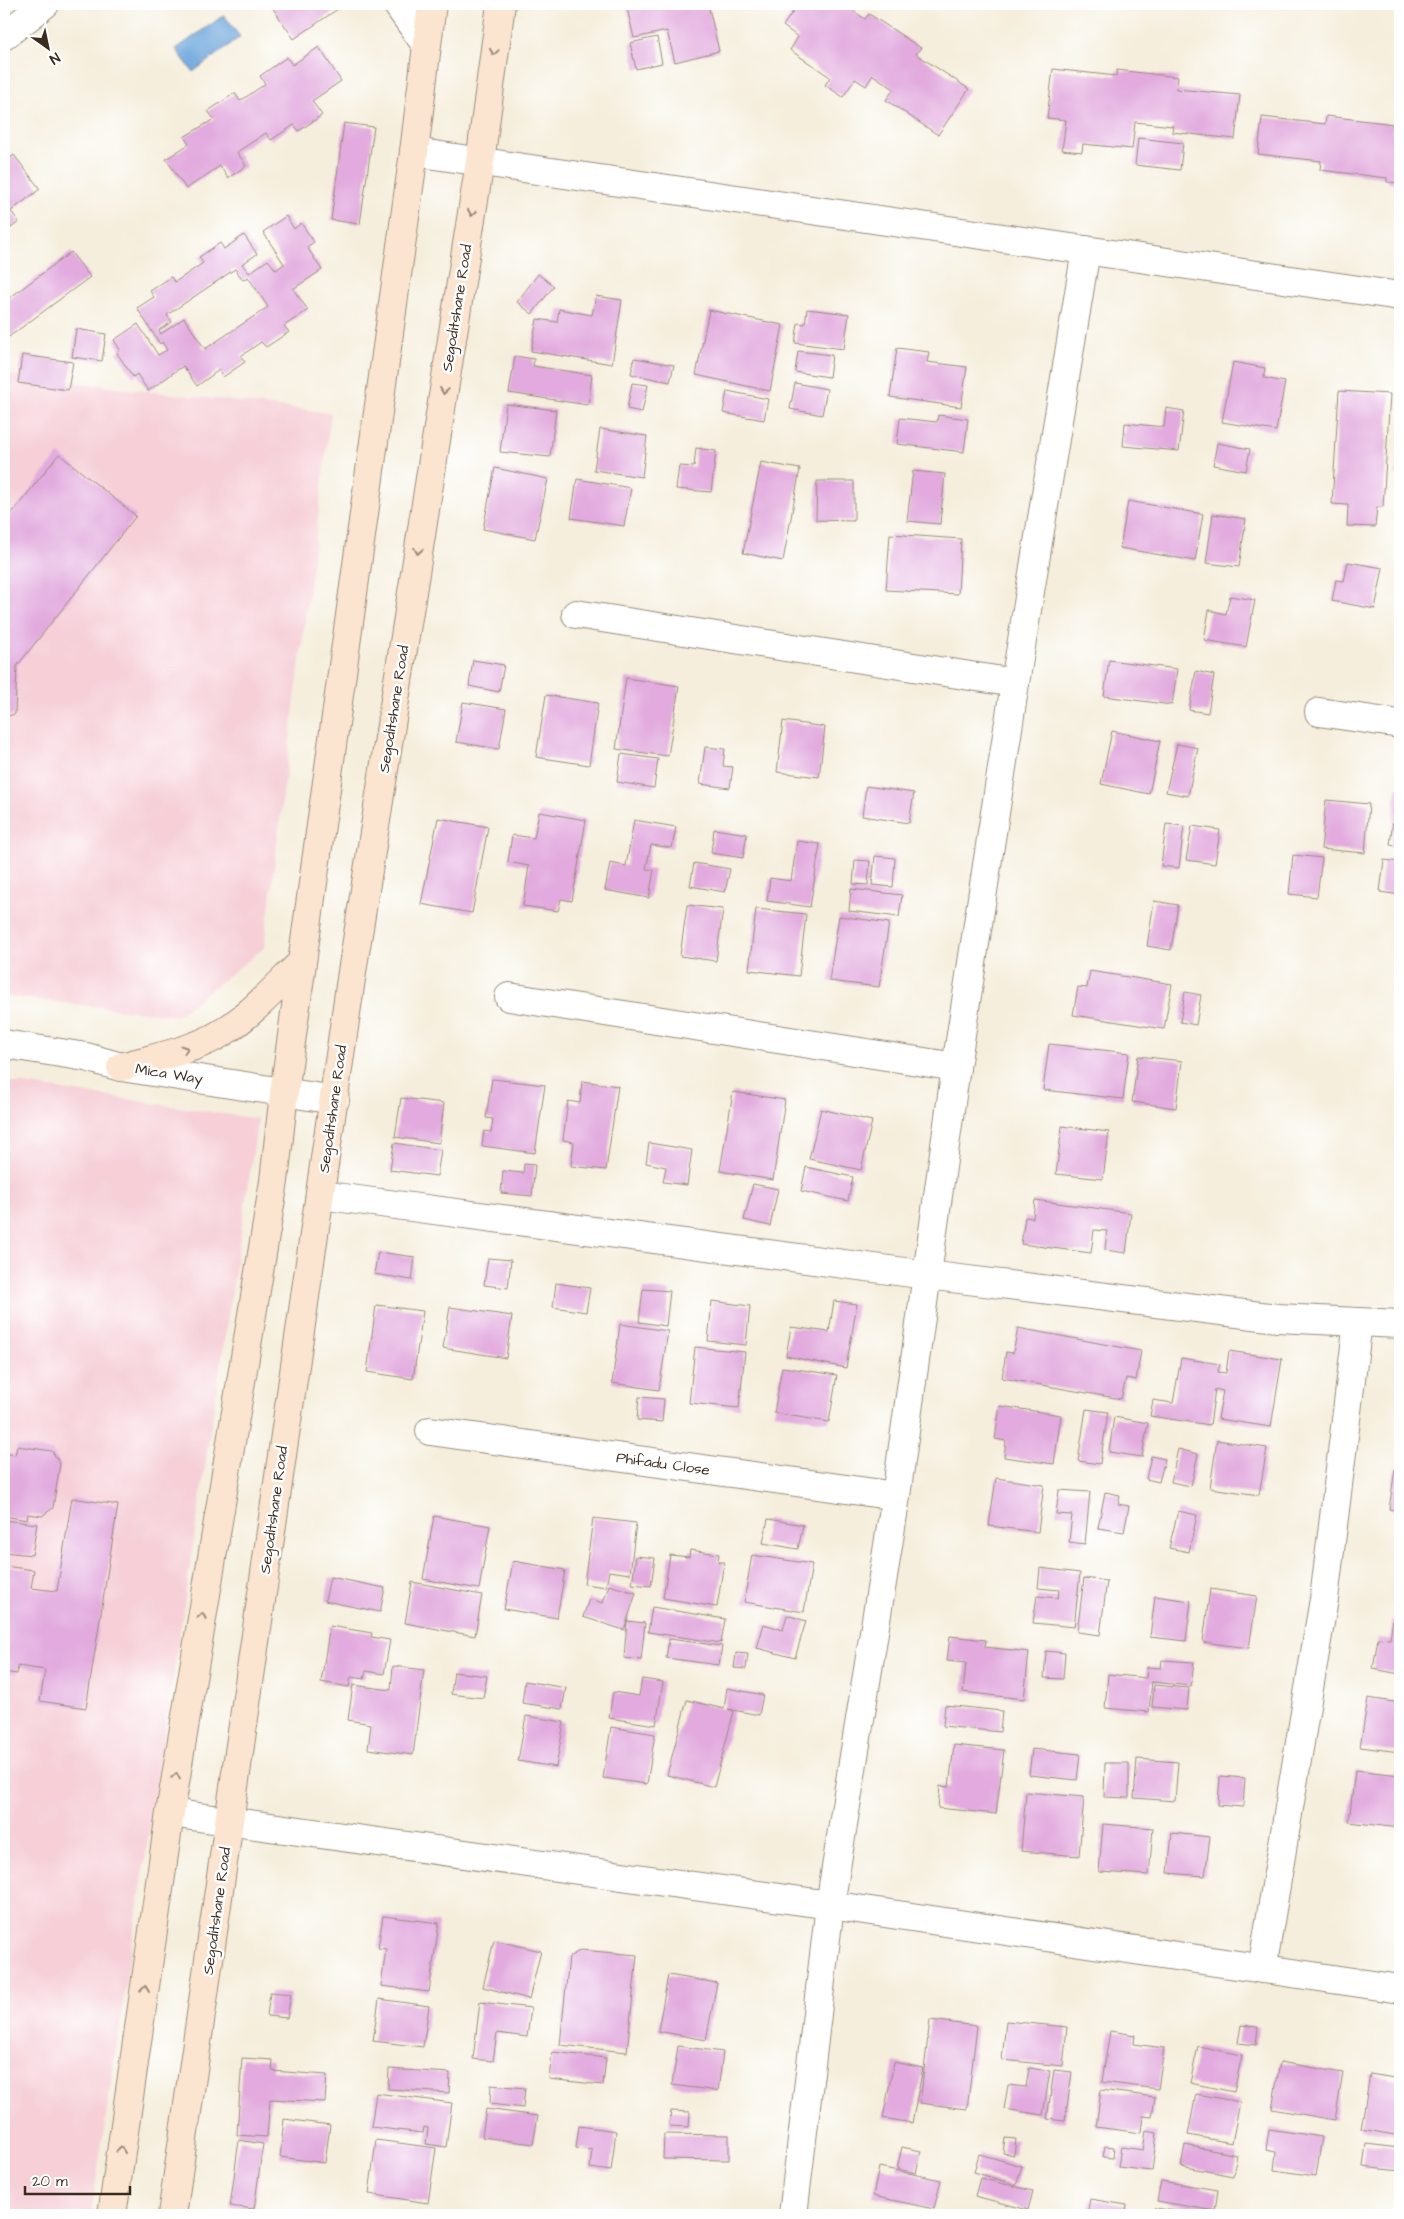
<svg xmlns="http://www.w3.org/2000/svg" width="1404" height="2219" viewBox="0 0 1404 2219" font-family="'Architects Daughter',sans-serif">
	<rect width="100%" height="100%" fill="#fff"/>
	<filter id="ink" filterUnits="userSpaceOnUse"><feTurbulence type="fractalNoise" baseFrequency=".02" numOctaves="2"/><feDisplacementMap in="SourceGraphic" scale="10" xChannelSelector="R" yChannelSelector="G"/><feConvolveMatrix kernelMatrix="1 2 1 2 8 2 1 2 1" color-interpolation-filters="sRGB"/></filter>
	<filter id="wash" filterUnits="userSpaceOnUse"><feTurbulence type="fractalNoise" baseFrequency=".0096" numOctaves="4" result="noise"/><feDisplacementMap in="SourceGraphic" scale="20" xChannelSelector="R" yChannelSelector="G"/><feGaussianBlur stdDeviation="1.12" result="paint"/><feColorMatrix in="noise" values="0 0 0 0 0 0 0 0 0 0 0 0 0 0 0 0 0 1.4 0 .05"/><feComposite in="paint" operator="in"/></filter>
	<g filter="url(#wash)">
		<rect width="100%" height="100%" fill="#f5eedc"/>
		<!-- built -->
		<g fill="#f6cfd7">
			<polygon points="4,374 331,413 264,948 177,1016 4,996"/>
			<polygon points="4,1081 258,1119 91,2215 4,2215"/>
		</g>
		<!-- water -->
		<polygon fill="#6ca5db" stroke="#54687c" points="224,15 240,37 193,72 176,49"/>
		<g id="blocks">
			<!-- building -->
			<g fill="#e2aade" fill-rule="evenodd">
				<polygon points="270,4 345,4 294,39"/>
				<polygon points="626,4 708,4 719,51 675,62 667,31 634,38"/>
				<polygon points="798,4 843,4 865,19 869,14 921,48 916,54 969,89 938,135 886,100 894,89 873,75 866,86 855,79 843,97 825,85 830,77 790,50 798,37 783,26"/>
				<polygon points="657,37 662,63 636,69 630,43"/>
				<polygon points="319,47 341,81 312,101 322,115 299,131 294,125 271,140 266,133 237,152 246,166 228,178 220,166 186,189 166,159 189,144 184,137 214,119 208,111 235,93 240,101 265,84 260,76 287,57 292,65"/>
				<polygon points="1053,69 1116,76 1117,70 1178,77 1176,89 1240,95 1235,139 1172,132 1173,126 1135,122 1132,149 1083,144 1082,152 1062,150 1066,120 1047,118"/>
				<polygon points="1326,116 1394,124 1392,133 1400,134 1400,183 1387,182 1387,178 1320,170 1321,161 1258,154 1262,117 1325,124"/>
				<polygon points="344,123 374,127 360,224 331,220"/>
				<polygon points="1138,138 1183,143 1180,170 1135,165"/>
				<polygon points="14,155 40,189 11,211 19,222 4,233 4,163"/>
				<path d="M286,216L294,229L301,223L314,242L307,247L322,270L293,289L308,310L284,326L289,332L266,347L261,342L241,356L245,362L223,377L219,370L197,386L183,366L148,391L137,374L133,377L117,353L120,350L114,340L138,324L158,355L167,350L162,342L160,344L137,308L154,297L150,291L171,277L175,282L203,263L199,257L220,243L224,249L244,235L257,254L242,264L249,273L268,260L276,270L284,264L263,232ZM235,269L243,280L248,277L268,307L205,349L184,318L161,334L159,330L172,322L167,315Z"/>
				<polygon points="71,252 90,277 6,339 4,336 4,302"/>
				<polygon points="538,274 554,286 532,314 517,302"/>
				<polygon points="596,296 622,300 612,364 531,351 537,319 557,322 559,309 592,315"/>
				<polygon points="807,309 849,314 844,349 795,343 798,323 805,324"/>
				<polygon points="709,310 783,325 770,391 696,375"/>
				<polygon points="76,329 106,334 102,361 72,357"/>
				<polygon points="897,348 929,352 927,362 967,367 961,407 890,397"/>
				<polygon points="798,351 832,355 829,377 795,372"/>
				<polygon points="22,355 73,362 68,390 18,383"/>
				<polygon points="515,356 534,359 533,366 592,375 588,405 509,393"/>
				<polygon points="634,358 674,365 670,382 631,374"/>
				<polygon points="1233,362 1265,368 1264,378 1285,382 1276,431 1222,422"/>
				<polygon points="632,383 648,385 642,412 627,409"/>
				<polygon points="795,383 827,389 822,415 790,409"/>
				<polygon points="727,391 768,399 764,420 723,413"/>
				<polygon points="1339,391 1390,394 1383,507 1377,507 1375,527 1347,526 1348,505 1332,504"/>
				<polygon points="506,404 556,410 550,457 500,452"/>
				<polygon points="1166,408 1184,411 1179,451 1123,446 1125,423 1164,427"/>
				<polygon points="938,415 968,419 964,452 897,444 900,418 937,422"/>
				<polygon points="600,429 647,436 642,477 594,470"/>
				<polygon points="1217,443 1250,449 1246,471 1213,465"/>
				<polygon points="696,448 716,451 711,492 676,489 679,466 694,467"/>
				<polygon points="59,454 136,516 17,666 15,714 4,717 4,523"/>
				<polygon points="1400,455 1400,475 1395,474"/>
				<polygon points="761,462 800,469 783,561 743,553"/>
				<polygon points="495,468 548,479 535,539 483,529"/>
				<polygon points="913,471 945,474 940,524 907,521"/>
				<polygon points="577,479 631,488 624,526 571,518"/>
				<polygon points="817,481 854,481 854,521 816,520"/>
				<polygon points="1128,501 1203,514 1195,561 1120,548"/>
				<polygon points="1213,514 1246,519 1239,567 1206,563"/>
				<polygon points="890,534 961,539 958,594 886,590"/>
				<polygon points="1348,562 1383,568 1375,609 1332,601 1336,580 1344,581"/>
				<polygon points="1230,596 1255,600 1246,647 1204,640 1209,610 1226,614"/>
				<polygon points="473,660 504,665 499,692 469,686"/>
				<polygon points="1109,660 1177,669 1172,705 1104,696"/>
				<polygon points="1196,671 1214,675 1208,713 1189,710"/>
				<polygon points="626,678 679,686 668,756 616,749"/>
				<polygon points="546,695 598,703 589,765 536,757"/>
				<polygon points="463,702 506,709 499,749 456,742"/>
				<polygon points="783,721 825,727 819,777 777,772"/>
				<polygon points="1112,731 1160,741 1149,794 1101,784"/>
				<polygon points="1177,744 1198,748 1188,796 1166,792"/>
				<polygon points="705,747 725,749 723,766 733,767 730,788 700,784"/>
				<polygon points="621,754 658,759 654,788 617,782"/>
				<polygon points="866,786 914,793 909,823 862,816"/>
				<polygon points="1397,787 1400,788 1400,847 1390,845"/>
				<polygon points="1326,800 1369,804 1365,853 1321,849"/>
				<polygon points="539,812 586,820 572,901 561,899 558,911 523,906 529,866 508,862 512,835 534,838"/>
				<polygon points="438,818 488,827 472,913 421,904"/>
				<polygon points="634,820 676,827 672,848 651,845 646,869 654,870 649,898 605,890 610,863 626,866"/>
				<polygon points="1166,824 1184,826 1179,868 1161,866"/>
				<polygon points="1192,826 1220,830 1215,864 1186,860"/>
				<polygon points="714,829 747,834 743,858 711,853"/>
				<polygon points="797,841 820,844 810,907 767,901 770,878 791,881"/>
				<polygon points="1293,855 1322,858 1317,897 1289,894"/>
				<polygon points="875,856 895,858 893,887 872,885"/>
				<polygon points="855,860 870,861 868,885 853,884"/>
				<polygon points="1384,860 1400,862 1400,895 1380,892"/>
				<polygon points="694,863 730,869 725,892 690,886"/>
				<polygon points="851,889 902,895 899,917 849,911"/>
				<polygon points="1154,901 1178,905 1171,950 1147,946"/>
				<polygon points="687,905 723,909 716,961 680,956"/>
				<polygon points="756,909 806,914 799,976 749,970"/>
				<polygon points="839,916 889,923 879,987 829,981"/>
				<polygon points="1090,971 1172,984 1164,1029 1073,1015 1078,987 1087,988"/>
				<polygon points="1185,992 1201,995 1196,1025 1180,1022"/>
				<polygon points="1049,1044 1129,1053 1123,1099 1043,1090"/>
				<polygon points="1138,1056 1182,1061 1176,1108 1132,1102"/>
				<polygon points="492,1079 545,1085 535,1153 482,1146 484,1131 491,1132 493,1119 486,1118"/>
				<polygon points="582,1081 618,1086 606,1170 571,1166 574,1142 563,1140 568,1101 580,1103"/>
				<polygon points="733,1092 785,1100 773,1180 720,1171"/>
				<polygon points="401,1098 444,1103 439,1143 395,1137"/>
				<polygon points="821,1109 872,1121 861,1170 809,1159"/>
				<polygon points="1062,1126 1109,1132 1103,1179 1056,1174"/>
				<polygon points="394,1143 441,1150 437,1176 390,1170"/>
				<polygon points="649,1143 692,1150 687,1185 663,1182 666,1167 646,1163"/>
				<polygon points="524,1164 535,1165 532,1196 501,1193 503,1171 523,1173"/>
				<polygon points="806,1167 853,1177 848,1201 801,1191"/>
				<polygon points="753,1184 778,1189 770,1226 744,1220"/>
				<polygon points="1035,1200 1131,1213 1126,1253 1105,1250 1107,1231 1094,1230 1091,1253 1021,1244 1025,1217 1033,1218"/>
				<polygon points="378,1252 415,1257 412,1280 374,1274"/>
				<polygon points="488,1258 511,1260 508,1288 484,1285"/>
				<polygon points="556,1283 590,1288 586,1312 553,1307"/>
				<polygon points="643,1289 670,1291 666,1326 639,1322"/>
				<polygon points="712,1301 750,1306 746,1345 708,1341"/>
				<polygon points="834,1301 857,1304 846,1368 786,1356 791,1327 829,1332"/>
				<polygon points="376,1305 423,1311 413,1379 367,1372"/>
				<polygon points="450,1307 512,1316 506,1358 443,1348"/>
				<polygon points="620,1324 668,1331 659,1390 612,1383"/>
				<polygon points="1018,1328 1141,1351 1136,1380 1126,1378 1121,1399 1002,1378 1006,1352 1013,1353"/>
				<polygon points="695,1347 745,1352 739,1408 689,1403"/>
				<polygon points="1229,1351 1282,1359 1271,1427 1218,1419 1223,1391 1215,1389 1210,1425 1150,1416 1153,1400 1173,1403 1181,1358 1220,1364 1218,1372 1226,1373"/>
				<polygon points="782,1367 837,1375 829,1422 774,1413"/>
				<polygon points="639,1397 664,1399 662,1422 637,1420"/>
				<polygon points="1000,1406 1061,1415 1054,1464 1004,1457 1006,1441 995,1439"/>
				<polygon points="1086,1409 1108,1412 1100,1464 1078,1461"/>
				<polygon points="1114,1417 1148,1423 1142,1457 1109,1452"/>
				<polygon points="1217,1440 1267,1448 1259,1495 1210,1488"/>
				<polygon points="17,1446 52,1451 60,1464 53,1508 42,1516 28,1514 27,1520 4,1516 4,1453 15,1455"/>
				<polygon points="1178,1449 1198,1454 1191,1486 1171,1482"/>
				<polygon points="1151,1456 1165,1459 1159,1482 1146,1479"/>
				<polygon points="1395,1469 1400,1470 1400,1511 1389,1509"/>
				<polygon points="996,1478 1044,1485 1038,1532 989,1526"/>
				<polygon points="1059,1490 1090,1492 1085,1544 1069,1542 1072,1515 1056,1514"/>
				<polygon points="1105,1492 1120,1495 1118,1504 1129,1506 1124,1532 1098,1528"/>
				<polygon points="72,1498 118,1505 86,1708 40,1701 45,1670 18,1666 17,1674 4,1672 4,1566 34,1570 31,1588 57,1591"/>
				<polygon points="1178,1511 1197,1515 1189,1552 1169,1548"/>
				<polygon points="434,1516 490,1526 479,1589 423,1579"/>
				<polygon points="593,1518 636,1523 630,1574 609,1571 606,1587 584,1584"/>
				<polygon points="768,1519 803,1525 798,1549 763,1543"/>
				<polygon points="4,1520 37,1524 32,1555 4,1552"/>
				<polygon points="690,1550 719,1554 718,1562 724,1562 717,1607 663,1598 670,1555 689,1557"/>
				<polygon points="752,1555 812,1564 804,1612 744,1602"/>
				<polygon points="636,1556 655,1558 651,1586 632,1584"/>
				<polygon points="513,1561 565,1570 557,1618 504,1609"/>
				<polygon points="1040,1568 1080,1573 1074,1627 1033,1623 1037,1596 1058,1598 1059,1590 1038,1588"/>
				<polygon points="330,1577 385,1588 380,1612 325,1601"/>
				<polygon points="1084,1578 1107,1581 1100,1635 1077,1632"/>
				<polygon points="412,1582 482,1595 475,1636 405,1623"/>
				<polygon points="609,1585 636,1593 624,1630 583,1617 589,1599 603,1603"/>
				<polygon points="1210,1589 1257,1596 1249,1648 1203,1642"/>
				<polygon points="1155,1596 1191,1601 1186,1641 1150,1637"/>
				<polygon points="652,1607 725,1619 721,1643 648,1632"/>
				<polygon points="787,1615 806,1621 795,1658 757,1648 764,1624 783,1630"/>
				<polygon points="1393,1619 1400,1620 1400,1674 1373,1669 1378,1638 1390,1639"/>
				<polygon points="627,1621 645,1623 641,1660 624,1658"/>
				<polygon points="330,1626 372,1633 371,1637 390,1640 384,1674 366,1671 364,1679 351,1677 349,1687 321,1682"/>
				<polygon points="950,1636 986,1640 985,1647 1029,1652 1024,1699 963,1692 966,1663 947,1661"/>
				<polygon points="669,1639 722,1646 719,1665 666,1658"/>
				<polygon points="1046,1651 1065,1653 1063,1679 1044,1678"/>
				<polygon points="736,1653 748,1654 746,1669 734,1668"/>
				<polygon points="1162,1660 1194,1662 1191,1686 1152,1682 1149,1712 1105,1708 1108,1674 1146,1678 1147,1667 1161,1668"/>
				<polygon points="393,1666 424,1670 413,1755 368,1749 371,1724 348,1720 353,1685 391,1690"/>
				<polygon points="454,1672 487,1676 483,1698 451,1694"/>
				<polygon points="642,1679 663,1682 656,1725 609,1718 613,1692 639,1696"/>
				<polygon points="525,1681 566,1688 562,1709 522,1703"/>
				<polygon points="1154,1685 1189,1688 1187,1710 1152,1707"/>
				<polygon points="727,1688 763,1695 759,1715 728,1709 734,1711 714,1787 667,1775 687,1700 724,1709"/>
				<polygon points="1368,1698 1400,1703 1400,1752 1360,1747"/>
				<polygon points="945,1705 1002,1711 1000,1732 943,1726"/>
				<polygon points="526,1716 564,1722 556,1767 518,1761"/>
				<polygon points="611,1727 655,1734 647,1784 603,1778"/>
				<polygon points="954,1745 1004,1750 996,1814 938,1808 940,1786 949,1787"/>
				<polygon points="1032,1749 1080,1754 1077,1780 1029,1775"/>
				<polygon points="1137,1759 1178,1762 1175,1801 1134,1798"/>
				<polygon points="1105,1763 1129,1763 1129,1798 1104,1797"/>
				<polygon points="1355,1770 1400,1775 1400,1828 1349,1822"/>
				<polygon points="1220,1776 1245,1778 1243,1807 1218,1805"/>
				<polygon points="1026,1792 1084,1797 1079,1856 1021,1851"/>
				<polygon points="1103,1824 1153,1828 1149,1875 1099,1872"/>
				<polygon points="1172,1833 1210,1837 1205,1876 1168,1873"/>
				<polygon points="383,1916 439,1923 429,1992 381,1986 386,1949 378,1948"/>
				<polygon points="494,1940 541,1951 529,1999 483,1987"/>
				<polygon points="581,1950 637,1955 627,2052 560,2045 569,1957"/>
				<polygon points="668,1975 717,1983 706,2040 658,2031"/>
				<polygon points="270,1992 291,1994 287,2018 267,2016"/>
				<polygon points="379,1999 429,2006 423,2047 373,2041"/>
				<polygon points="480,2002 531,2008 527,2037 497,2033 493,2061 473,2059"/>
				<polygon points="930,2020 977,2026 967,2109 920,2103"/>
				<polygon points="1006,2021 1067,2027 1063,2066 1002,2060"/>
				<polygon points="1241,2025 1258,2027 1256,2045 1238,2043"/>
				<polygon points="1110,2031 1135,2035 1134,2044 1164,2048 1158,2089 1102,2082"/>
				<polygon points="678,2046 723,2052 718,2091 672,2085"/>
				<polygon points="1198,2046 1242,2055 1234,2092 1190,2083"/>
				<polygon points="552,2052 606,2058 603,2085 549,2079"/>
				<polygon points="242,2058 273,2060 272,2071 327,2075 325,2102 270,2099 267,2137 237,2135"/>
				<polygon points="894,2062 923,2068 912,2123 883,2118"/>
				<polygon points="1280,2062 1343,2073 1335,2120 1272,2109"/>
				<polygon points="1029,2068 1050,2071 1043,2115 1004,2109 1008,2085 1026,2087"/>
				<polygon points="389,2069 450,2073 449,2093 388,2089"/>
				<polygon points="1054,2070 1072,2072 1065,2121 1047,2119"/>
				<polygon points="1370,2074 1400,2079 1400,2136 1361,2129"/>
				<polygon points="491,2085 525,2088 523,2108 490,2104"/>
				<polygon points="1101,2090 1155,2097 1152,2117 1143,2116 1141,2133 1096,2127"/>
				<polygon points="376,2093 452,2103 446,2147 426,2144 428,2128 424,2127 423,2133 371,2127"/>
				<polygon points="1196,2094 1240,2102 1232,2143 1188,2135"/>
				<polygon points="486,2109 538,2116 533,2144 482,2137"/>
				<polygon points="671,2111 690,2112 689,2127 669,2126"/>
				<polygon points="284,2119 330,2125 325,2163 280,2157"/>
				<polygon points="579,2126 616,2131 611,2171 590,2168 592,2150 576,2148"/>
				<polygon points="1269,2129 1322,2137 1316,2176 1274,2170 1276,2152 1266,2150"/>
				<polygon points="1146,2131 1157,2133 1152,2171 1118,2167 1121,2147 1143,2150"/>
				<polygon points="664,2134 729,2135 729,2160 663,2159"/>
				<polygon points="1005,2138 1016,2139 1014,2155 1003,2153"/>
				<polygon points="239,2140 263,2144 254,2209 230,2206"/>
				<polygon points="376,2140 436,2148 428,2203 369,2194"/>
				<polygon points="1366,2144 1400,2148 1400,2171 1363,2167"/>
				<polygon points="1185,2145 1237,2155 1233,2176 1181,2166"/>
				<polygon points="1105,2146 1114,2147 1113,2158 1103,2157"/>
				<polygon points="902,2147 921,2151 916,2173 897,2169"/>
				<polygon points="979,2154 1022,2166 1016,2185 974,2172"/>
				<polygon points="879,2167 941,2180 934,2209 873,2196"/>
				<polygon points="980,2178 1033,2191 1028,2210 975,2196"/>
				<polygon points="1161,2181 1218,2190 1215,2211 1157,2201"/>
				<polygon points="1090,2199 1127,2205 1125,2215 1087,2215"/>
				<polygon points="1154,2208 1198,2214 1198,2215 1153,2215"/>
			</g>
		</g>
	</g>
	<g filter="url(#ink)">
		<use href="#blocks" fill-opacity="0" stroke="#988c7d" stroke-width="1"/>
		<g fill="none" stroke-linecap="round" stroke-linejoin="round">
			<!-- minor casing -->
			<g stroke="#988c7d" stroke-width="30">
				<g id="minor">
					<polyline points="397,4 426,45"/>
					<polyline points="4,36 45,4"/>
					<polyline points="414,152 1400,296"/>
					<polyline points="576,614 1015,683"/>
					<polyline points="1319,712 1400,724"/>
					<polyline points="509,997 956,1067"/>
					<polyline points="4,1044 86,1057 121,1067 335,1100"/>
					<polyline points="320,1195 927,1275 1278,1318 1358,1322 1324,1599 1262,1969"/>
					<polyline points="1358,1322 1400,1324"/>
					<polyline points="430,1431 896,1496"/>
					<polyline points="170,1813 830,1905 1400,1989"/>
					<polyline points="793,2215 830,1905 896,1496 956,1067 1015,683 1086,250"/>
				</g>
			</g>
			<!-- secondary casing -->
			<g stroke="#988c7d" stroke-width="30">
				<g id="secondary">
					<path d="M121,1067C156,1057 194,1051 225,1031C254,1012 278,985 302,962"/>
					<polyline points="112,2215 170,1813 274,1181 284,1093 414,152 432,4"/>
					<polyline points="172,2215 352,972 480,162 501,4"/>
				</g>
			</g>
			<!-- minor -->
			<use href="#minor" stroke="#fff" stroke-width="28"/>
			<!-- secondary -->
			<use href="#secondary" stroke="#fce5d0" stroke-width="28"/>
		</g>
		<!-- one-way arrows -->
		<defs><path id="oneway-chevron" d="M-2-3.5L2.5 0L-2 3.5" fill="none" stroke-width="1.6" stroke-linecap="round" stroke-linejoin="round" transform="scale(1.25)"/></defs>
		<g stroke="#9c8877">
			<use href="#oneway-chevron" transform="translate(494 52) rotate(98)"/>
			<use href="#oneway-chevron" transform="translate(472 213) rotate(99)"/>
			<use href="#oneway-chevron" transform="translate(444 391) rotate(99)"/>
			<use href="#oneway-chevron" transform="translate(418 551) rotate(99)"/>
			<use href="#oneway-chevron" transform="translate(185 1049) rotate(-20)"/>
			<use href="#oneway-chevron" transform="translate(202 1616) rotate(-81)"/>
			<use href="#oneway-chevron" transform="translate(176 1776) rotate(-81)"/>
			<use href="#oneway-chevron" transform="translate(145 1989) rotate(-82)"/>
			<use href="#oneway-chevron" transform="translate(121 2150) rotate(-82)"/>
		</g>
	</g>
	<g text-anchor="middle" dominant-baseline="central" stroke-width="5" stroke-linejoin="round" paint-order="stroke">
		<!-- street labels -->
		<g font-size="15" fill="#3b2a1e" stroke="#fff">
			<text transform="translate(457 308) rotate(-81)">Segoditshane Road</text>
			<text transform="translate(394 709) rotate(-81)">Segoditshane Road</text>
			<text transform="translate(169 1074) rotate(9)">Mica Way</text>
			<text transform="translate(333 1109) rotate(-82)">Segoditshane Road</text>
			<text transform="translate(663 1464) rotate(8)">Phifadu Close</text>
			<text transform="translate(274 1510) rotate(-82)">Segoditshane Road</text>
			<text transform="translate(217 1911) rotate(-82)">Segoditshane Road</text>
		</g>
	</g>
	<!-- margin -->
	<rect width="1404" height="2219" fill="none" stroke="#fff" stroke-width="20"/>
	<!-- north arrow -->
	<g transform="translate(48 48) rotate(147)" stroke="#ffffff" stroke-width="4" paint-order="stroke">
	<path d="M0-4L9 19L0 12L-9 19Z" fill="#3b2a1e"/>
	<text y="-8" font-size="14" font-weight="bold" text-anchor="middle" fill="#3b2a1e">N</text>
	</g>
	<!-- scale -->
	<path d="M25 2186v8h105v-8" fill="none" stroke="#3b2a1e" stroke-width="2.5"/>
	<text x="32" y="2186" font-size="15" fill="#3b2a1e" stroke="#ffffff" stroke-width="4" paint-order="stroke">20 m</text>
</svg>
